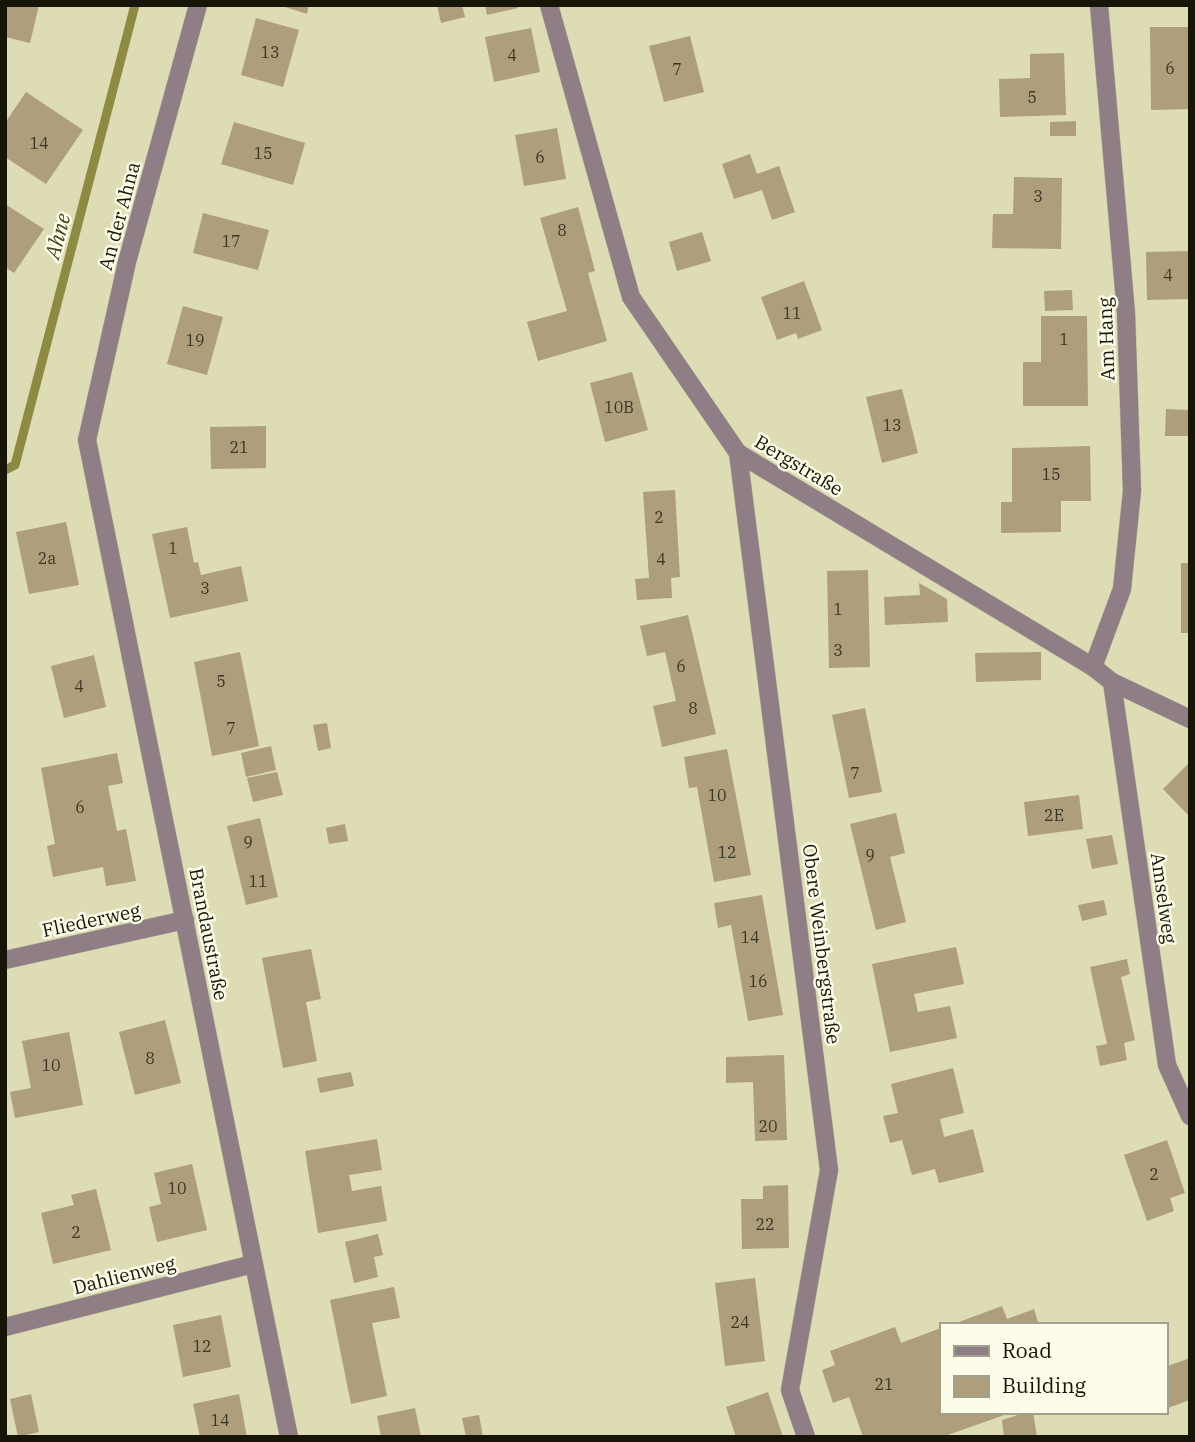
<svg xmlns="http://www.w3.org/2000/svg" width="1195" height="1442" viewBox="0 0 1195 1442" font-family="'IBM Plex Serif',serif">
	<rect width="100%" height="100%" fill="#dddcb5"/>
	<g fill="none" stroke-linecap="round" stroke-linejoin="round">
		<!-- stream -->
		<polyline stroke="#8d8a41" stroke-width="9" points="5,470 15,465 135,5"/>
	</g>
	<!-- building -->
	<g fill="#ae9e7b">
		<polygon points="5,5 39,5 30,43 5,37"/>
		<polygon points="279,5 309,5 307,14"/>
		<polygon points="437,5 462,5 465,17 441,23"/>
		<polygon points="485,5 517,5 518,8 487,15"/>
		<polygon points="256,18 299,30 283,87 241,75"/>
		<polygon points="1150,27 1190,27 1190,109 1151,110"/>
		<polygon points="531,28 540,72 494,82 485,37"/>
		<polygon points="690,36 704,92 664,102 649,46"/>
		<polygon points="1064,53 1066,115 1000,117 999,79 1030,78 1030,54"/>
		<polygon points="26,92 83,130 46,184 5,157 5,123"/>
		<polygon points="1076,121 1076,136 1050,136 1050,122"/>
		<polygon points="234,122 305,143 293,185 221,164"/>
		<polygon points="557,128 566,179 524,186 515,135"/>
		<polygon points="750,154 757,174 779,166 795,212 772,220 762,190 734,199 722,164"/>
		<polygon points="1014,177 1062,178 1061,249 992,248 993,214 1013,214"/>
		<polygon points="5,204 44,229 14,273 5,267"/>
		<polygon points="578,207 595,271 588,273 607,341 538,361 527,322 567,311 540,218"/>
		<polygon points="203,213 269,230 258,270 193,253"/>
		<polygon points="702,232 711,261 677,271 669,242"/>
		<polygon points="1190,251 1190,299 1147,300 1146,252"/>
		<polygon points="804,281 822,330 798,339 796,333 777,340 761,297"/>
		<polygon points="1072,290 1073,310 1045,311 1044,291"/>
		<polygon points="183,306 223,317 207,375 167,364"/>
		<polygon points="1041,316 1087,316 1088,406 1023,406 1023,362 1041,362"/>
		<polygon points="632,372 648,430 605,442 590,383"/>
		<polygon points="902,389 918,453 882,463 866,397"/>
		<polygon points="1166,409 1190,410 1190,436 1165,436"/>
		<polygon points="266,426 266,468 211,469 210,427"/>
		<polygon points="1090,446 1091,501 1061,501 1061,532 1001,533 1001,502 1012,502 1012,448"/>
		<polygon points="675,490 680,577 671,578 672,598 637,600 635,579 649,578 643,492"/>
		<polygon points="66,522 79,585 29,594 16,532"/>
		<polygon points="187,527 194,563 198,562 201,575 241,566 248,601 170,618 152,534"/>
		<rect x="1181" y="563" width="9" height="70"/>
		<polygon points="868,570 870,667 829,668 827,571"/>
		<polygon points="919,583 947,599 948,622 885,625 884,597 920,595"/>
		<polygon points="688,615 716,734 662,747 653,706 676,701 665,652 647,656 640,626"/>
		<polygon points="240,652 259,746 212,756 194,662"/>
		<polygon points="1041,652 1041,680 976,682 975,653"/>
		<polygon points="94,655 106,707 64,718 51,666"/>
		<polygon points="865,708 882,792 849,798 832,715"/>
		<polygon points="327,723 331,748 318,751 313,725"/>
		<polygon points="271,746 276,770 246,777 241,753"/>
		<polygon points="727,749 751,875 714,882 697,787 689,788 684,757"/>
		<polygon points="117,753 123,783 108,786 117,831 126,829 136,881 106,886 103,867 53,877 47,846 55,844 41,768"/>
		<polygon points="1190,762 1190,817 1163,789"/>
		<polygon points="277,772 283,795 253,802 247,778"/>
		<polygon points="1079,795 1083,829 1028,836 1024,802"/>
		<polygon points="896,813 905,853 890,857 906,922 876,930 850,824"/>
		<polygon points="260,818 278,897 246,905 227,826"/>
		<polygon points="345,824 348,841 329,844 326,828"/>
		<polygon points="1112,835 1118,864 1092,869 1086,839"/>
		<polygon points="762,895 783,1015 748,1021 731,925 718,928 714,903"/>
		<polygon points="1104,900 1107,915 1082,921 1078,905"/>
		<polygon points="956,947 964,984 914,994 918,1012 950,1006 957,1038 890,1052 872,964"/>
		<polygon points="311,949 321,999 306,1002 317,1061 283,1068 262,958"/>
		<polygon points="1127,959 1130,974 1121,977 1135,1040 1124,1043 1127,1060 1100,1066 1096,1046 1107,1044 1090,967"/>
		<polygon points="165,1020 181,1083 135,1095 119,1032"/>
		<polygon points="69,1032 83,1105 15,1118 10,1092 31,1088 22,1041"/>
		<polygon points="784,1055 787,1140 755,1141 753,1082 726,1083 726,1057"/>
		<polygon points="953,1068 964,1113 940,1119 944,1137 973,1129 984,1172 939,1183 935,1169 912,1175 902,1140 890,1143 883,1116 898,1113 891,1084"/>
		<polygon points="351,1072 354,1086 320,1093 317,1078"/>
		<polygon points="377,1139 382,1170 349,1175 352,1191 381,1186 387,1221 318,1233 305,1151"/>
		<polygon points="1167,1140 1185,1193 1170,1198 1174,1211 1147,1221 1124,1155"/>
		<polygon points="192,1164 207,1230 157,1242 149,1207 161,1204 154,1173"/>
		<polygon points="788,1185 789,1248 742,1249 741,1199 763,1199 763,1186"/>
		<polygon points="96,1189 111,1250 53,1264 41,1213 74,1205 71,1195"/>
		<polygon points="378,1234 383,1255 374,1257 378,1277 354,1283 345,1242"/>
		<polygon points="755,1278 765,1361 725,1366 715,1283"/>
		<polygon points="394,1287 400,1318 372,1323 387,1396 351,1404 330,1300"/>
		<polygon points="1002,1306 1007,1319 1034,1309 1039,1325 951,1325"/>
		<polygon points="221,1315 231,1367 183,1377 173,1325"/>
		<polygon points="895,1327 901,1343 941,1328 941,1412 1010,1413 942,1437 863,1437 849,1397 833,1403 822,1370 835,1365 830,1351"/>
		<polygon points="1190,1358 1190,1400 1165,1409 1165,1367"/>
		<polygon points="768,1392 783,1437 736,1437 726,1407"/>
		<polygon points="31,1394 39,1432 18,1437 10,1399"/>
		<polygon points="239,1394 247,1437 200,1437 193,1404"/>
		<polygon points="415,1408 421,1437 381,1437 377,1416"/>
		<polygon points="1027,1412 1033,1412 1037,1437 1004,1437 1002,1420"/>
		<polygon points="479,1415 483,1437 466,1437 462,1418"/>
	</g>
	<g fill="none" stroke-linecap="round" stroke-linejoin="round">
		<!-- minor casing -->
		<g stroke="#b9b896" stroke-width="19">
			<g id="minor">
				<polyline points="198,5 127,262 87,440 289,1437"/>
				<polyline points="549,5 631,297 738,453 1093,667 1112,682 1190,719"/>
				<polyline points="738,453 829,1170 790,1390 806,1437"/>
				<polyline points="1093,667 1122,589 1132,491 1126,313 1099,5"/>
				<polyline points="1112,682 1167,1065 1190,1116"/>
				<polyline points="5,960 185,920"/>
				<polyline points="5,1327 253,1264"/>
			</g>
		</g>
		<!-- minor -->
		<use href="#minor" stroke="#8f7e86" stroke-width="18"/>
	</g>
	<g text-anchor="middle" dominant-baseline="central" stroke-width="5" stroke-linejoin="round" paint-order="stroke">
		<!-- number labels -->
		<g font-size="16" fill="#3c3724">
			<text x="270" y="52">13</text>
			<text x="512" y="55">4</text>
			<text x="1170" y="68">6</text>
			<text x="677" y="69">7</text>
			<text x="1032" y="97">5</text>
			<text x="39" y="143">14</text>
			<text x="263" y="153">15</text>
			<text x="540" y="157">6</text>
			<text x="1038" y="196">3</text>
			<text x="562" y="230">8</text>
			<text x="231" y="241">17</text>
			<text x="1168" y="275">4</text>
			<text x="792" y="313">11</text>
			<text x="1064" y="339">1</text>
			<text x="195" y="340">19</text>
			<text x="619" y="407">10B</text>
			<text x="892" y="425">13</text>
			<text x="239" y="447">21</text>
			<text x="1051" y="474">15</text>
			<text x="659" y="517">2</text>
			<text x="173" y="548">1</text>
			<text x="47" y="558">2a</text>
			<text x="661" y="559">4</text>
			<text x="205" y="588">3</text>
			<text x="838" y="609">1</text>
			<text x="838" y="650">3</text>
			<text x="681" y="666">6</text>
			<text x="221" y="681">5</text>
			<text x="79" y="686">4</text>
			<text x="693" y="708">8</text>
			<text x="231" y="728">7</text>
			<text x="855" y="773">7</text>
			<text x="717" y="795">10</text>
			<text x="80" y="807">6</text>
			<text x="1054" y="815">2E</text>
			<text x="248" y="842">9</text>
			<text x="727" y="852">12</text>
			<text x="870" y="855">9</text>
			<text x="258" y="881">11</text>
			<text x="750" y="937">14</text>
			<text x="758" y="981">16</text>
			<text x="150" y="1058">8</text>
			<text x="51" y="1065">10</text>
			<text x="768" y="1126">20</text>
			<text x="1154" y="1174">2</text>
			<text x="177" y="1188">10</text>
			<text x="765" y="1224">22</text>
			<text x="76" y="1232">2</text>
			<text x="740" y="1322">24</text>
			<text x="202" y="1346">12</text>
			<text x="884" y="1384">21</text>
			<text x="220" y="1420">14</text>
		</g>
		<!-- street labels -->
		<g font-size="19" fill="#161507" stroke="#fcfce8">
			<text transform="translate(119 216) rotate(-75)">An der Ahna</text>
			<text transform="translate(1106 339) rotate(-92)">Am Hang</text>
			<text transform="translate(799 465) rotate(31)">Bergstraße</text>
			<text transform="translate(1164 898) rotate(82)">Amselweg</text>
			<text transform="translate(91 920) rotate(-12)">Fliederweg</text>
			<text transform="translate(209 934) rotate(79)">Brandaustraße</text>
			<text transform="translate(822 944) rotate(83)">Obere Weinbergstraße</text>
			<text transform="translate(124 1275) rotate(-14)">Dahlienweg</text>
		</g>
		<!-- water labels -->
		<g font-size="21" font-style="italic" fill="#434118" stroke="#fcfce8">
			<text transform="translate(57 236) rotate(-75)">Ahne</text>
		</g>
	</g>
	<!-- border -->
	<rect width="1195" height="1442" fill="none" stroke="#161507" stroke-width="14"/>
	<!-- legend -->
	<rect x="940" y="1323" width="228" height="91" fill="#fcfce8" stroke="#a0a08e" stroke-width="2"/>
	<rect x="954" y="1346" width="35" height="10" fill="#8f7e86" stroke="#a0a08e" stroke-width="2"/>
	<text x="1002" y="1358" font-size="21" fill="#161507">Road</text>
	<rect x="954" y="1376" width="35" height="21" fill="#ae9e7b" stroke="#a0a08e" stroke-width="2"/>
	<text x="1002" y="1393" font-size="21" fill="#161507">Building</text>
</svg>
